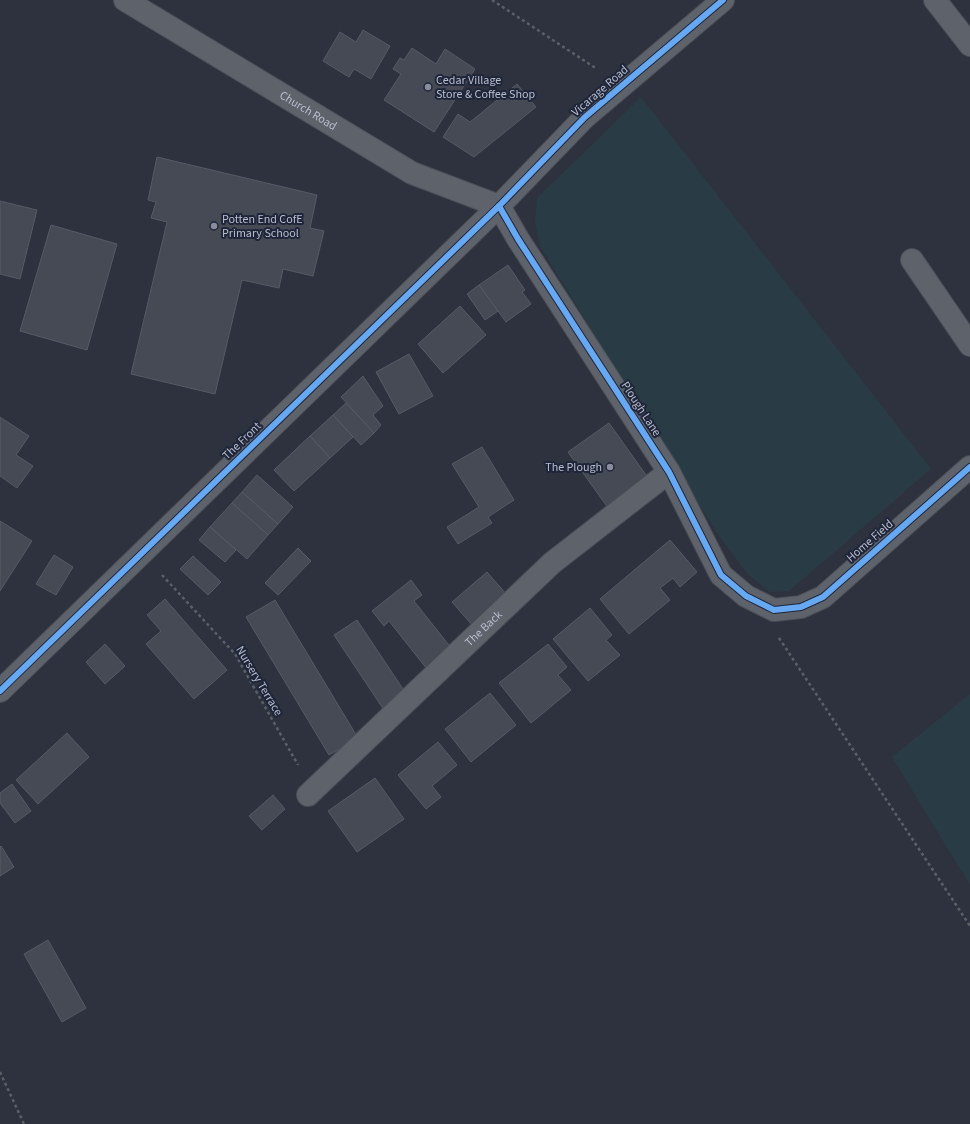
<svg xmlns="http://www.w3.org/2000/svg" width="970" height="1124" viewBox="0 0 970 1124" font-family="'Source Sans 3',sans-serif">
	<rect width="100%" height="100%" fill="#2d323e"/>
	<!-- green -->
	<g fill="#293c45">
		<polygon points="641,97 931,469 789,591 769,592 747,573 722,540 674,465 540,246 535,222 537,198"/>
		<polygon points="970,694 970,885 892,757"/>
	</g>
	<!-- building -->
	<g fill="#464a54" stroke="#565a65">
		<polygon points="363,30 390,46 371,79 354,69 349,77 323,61 340,32 356,42"/>
		<polygon points="412,48 436,64 445,49 475,69 434,132 384,100 401,74 393,69 400,58 404,60"/>
		<polygon points="517,84 536,107 474,157 443,137 458,114 470,122"/>
		<polygon points="157,157 317,195 310,228 324,231 313,276 283,269 279,288 242,280 215,394 131,374 167,222 151,218 156,202 148,200"/>
		<polygon points="0,201 37,210 20,279 0,274"/>
		<polygon points="51,225 117,244 87,350 20,331"/>
		<polygon points="508,265 525,290 522,292 531,304 506,322 479,285"/>
		<polygon points="479,285 498,311 485,320 467,294"/>
		<polygon points="460,306 486,335 443,373 418,344"/>
		<polygon points="409,354 433,396 399,414 376,372"/>
		<polygon points="363,376 383,406 373,415 381,425 374,433 341,397"/>
		<polygon points="346,403 374,433 361,445 333,415"/>
		<polygon points="333,415 353,437 330,458 310,436"/>
		<polygon points="0,417 29,436 16,455 33,466 17,488 0,476"/>
		<polygon points="609,423 651,482 611,512 568,452"/>
		<polygon points="310,436 330,458 294,491 274,470"/>
		<polygon points="482,447 514,500 488,517 492,523 458,544 447,527 479,507 452,464"/>
		<polygon points="257,475 293,507 278,524 242,492"/>
		<polygon points="242,492 278,524 268,535 232,503"/>
		<polygon points="232,503 268,535 247,559 210,527"/>
		<polygon points="0,521 32,541 0,591"/>
		<polygon points="210,527 236,550 225,562 199,540"/>
		<polygon points="670,540 697,572 680,587 673,578 660,588 670,600 629,634 600,599"/>
		<polygon points="298,548 311,561 278,595 265,583"/>
		<polygon points="54,555 73,567 56,595 36,584"/>
		<polygon points="193,556 221,582 208,595 180,569"/>
		<polygon points="487,572 507,595 472,625 452,602"/>
		<polygon points="411,580 422,595 414,601 452,649 427,669 389,621 384,626 372,611"/>
		<polygon points="165,599 227,670 194,699 146,644 161,631 147,615"/>
		<polygon points="275,600 358,738 329,755 246,617"/>
		<polygon points="590,608 612,635 606,640 620,655 588,681 553,639"/>
		<polygon points="357,620 407,695 384,710 334,635"/>
		<polygon points="105,644 125,666 105,684 86,662"/>
		<polygon points="548,644 567,667 558,675 571,690 531,723 499,683"/>
		<polygon points="490,693 516,725 471,762 445,729"/>
		<polygon points="67,733 89,757 38,804 16,780"/>
		<polygon points="438,742 457,765 432,786 441,797 426,809 398,775"/>
		<polygon points="375,778 404,819 357,852 328,811"/>
		<polygon points="12,784 31,811 15,823 0,803 0,793"/>
		<polygon points="273,795 285,809 262,830 249,816"/>
		<polygon points="1,846 14,867 0,876 0,847"/>
		<polygon points="48,940 86,1008 62,1022 24,954"/>
	</g>
	<g fill="none" stroke-linecap="round" stroke-linejoin="round">
		<!-- minor casing -->
		<g stroke="#4a4d56" stroke-width="24">
			<g id="minor">
				<path id="s1" d="M125,0L412,173L499,206"/>
				<polyline points="935,0 970,45"/>
				<polyline points="499,206 518,239 669,472 721,575 746,596 774,610 801,607 823,597 970,467"/>
				<polyline points="912,260 970,345"/>
				<polyline points="0,691 499,206 585,117 723,0"/>
				<path id="s2" d="M308,795L552,563L669,472"/>
			</g>
		</g>
		<!-- path -->
		<g stroke="#5b6068" stroke-width="2.5" stroke-dasharray="3 3" stroke-linecap="butt">
			<polyline points="492,0 597,69"/>
			<polyline points="162,575 235,654 298,765"/>
			<polyline points="779,638 970,926"/>
			<polyline points="0,1072 24,1124"/>
		</g>
		<!-- minor -->
		<use href="#minor" stroke="#5e626b" stroke-width="22"/>
		<!-- cycleway casing -->
		<g stroke="#1f263a" stroke-width="8">
			<g id="cycleway">
				<polyline points="499,206 518,239 669,472 721,575 746,596 774,610 801,607 823,597 970,467"/>
				<polyline points="0,691 499,206 585,117 723,0"/>
			</g>
		</g>
		<!-- cycleway -->
		<use href="#cycleway" stroke="#66a8f1" stroke-width="6"/>
	</g>
	<!-- markers -->
	<g fill="#888c9c" stroke="#1f263a" stroke-width="1.5">
		<circle cx="428" cy="87" r="4"/>
		<circle cx="214" cy="226" r="4"/>
		<circle cx="610" cy="467" r="4"/>
	</g>
	<g text-anchor="middle" dominant-baseline="central" stroke-width="4" stroke-linejoin="round" paint-order="stroke">
		<!-- poi labels -->
		<g font-size="12" fill="#b9bdce" stroke="#1f263a" text-anchor="start">
			<text x="436" y="80">Cedar Village<tspan x="436" dy="14">Store &amp; Coffee Shop</tspan></text>
			<text x="222" y="219">Potten End CofE<tspan x="222" dy="14">Primary School</tspan></text>
			<text x="602" y="467" text-anchor="end">The Plough</text>
		</g>
		<!-- street labels -->
		<g font-size="12" fill="#b9bdce" stroke="#1f263a">
			<text transform="translate(600 91) rotate(-41)">Vicarage Road</text>
			<text stroke="none"><textPath href="#s1" startOffset="214">Church Road</textPath></text>
			<text transform="translate(641 409) rotate(57)">Plough Lane</text>
			<text transform="translate(242 441) rotate(-44)">The Front</text>
			<text transform="translate(870 541) rotate(-41)">Home Field</text>
			<text stroke="none"><textPath href="#s2" startOffset="242">The Back</textPath></text>
			<text transform="translate(259 681) rotate(59)">Nursery Terrace</text>
		</g>
	</g>
</svg>
